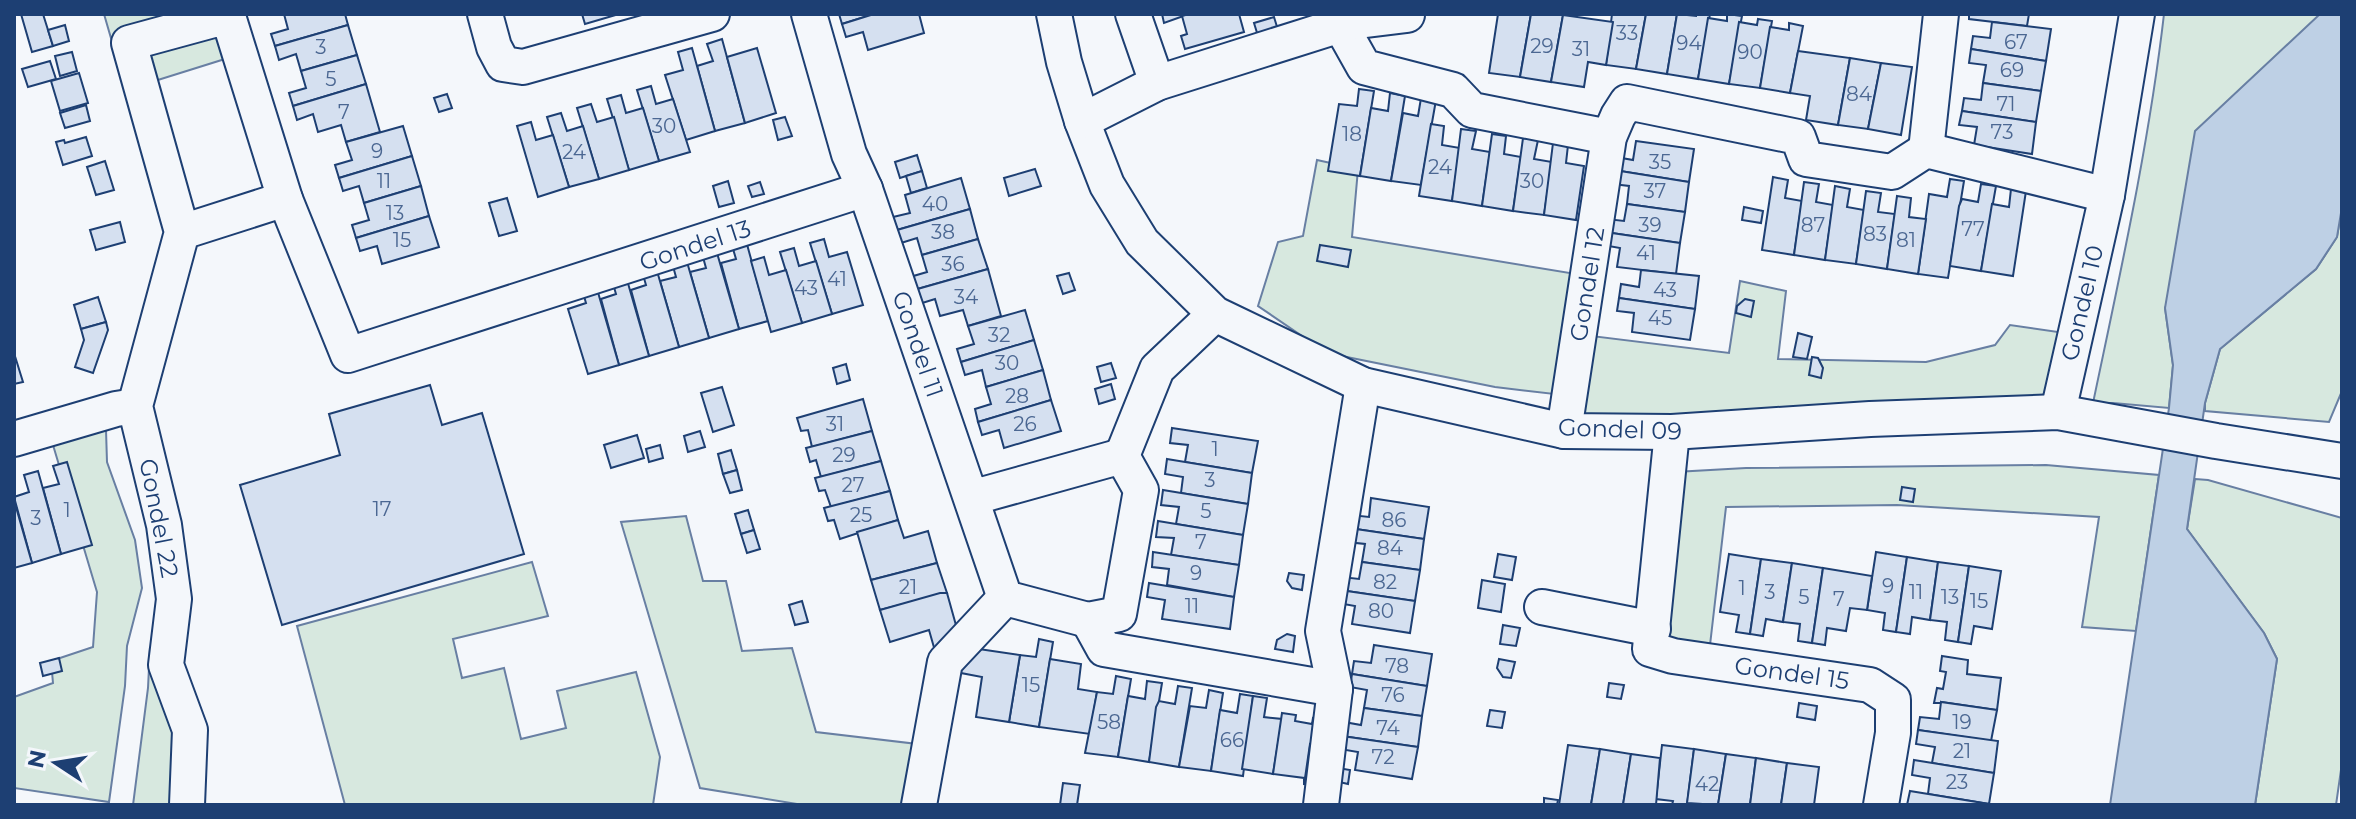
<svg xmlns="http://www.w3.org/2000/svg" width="2356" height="819" viewBox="0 0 2356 819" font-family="Montserrat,sans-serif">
	<rect width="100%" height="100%" fill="#f4f7fb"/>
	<!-- green -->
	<g fill="#d7e8df" stroke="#687fa3" stroke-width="2">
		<polygon points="104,14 232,14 244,53 126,90"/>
		<path d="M2164,14H2320L2165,308L2173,365L2169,408L2113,403H2093C2120,274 2149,145 2164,14Z"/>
		<polygon points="1317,160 1358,169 1352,237 1576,274 1554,394 1495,387 1327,353 1258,306 1278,242 1303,236"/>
		<polygon points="2342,207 2342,391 2329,422 2205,411 2205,403 2220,349 2316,269 2337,237"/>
		<polygon points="1740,281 1786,291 1778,359 1926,362 1995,345 2010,325 2072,334 2052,405 1741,417 1578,415 1592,336 1729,353"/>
		<polygon points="106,430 107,462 135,540 142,588 127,646 125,686 109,802 14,788 14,697 53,683 51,661 93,647 97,592 53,445"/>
		<polygon points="2046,465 2159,475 2136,631 2082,627 2099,517 1897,505 1726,507 1710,645 1659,636 1675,472 1746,468"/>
		<polygon points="2195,479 2208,480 2342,518 2342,763 2336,805 2255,805 2277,659 2264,633 2187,529"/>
		<polygon points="686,516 703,581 726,581 742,651 792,648 816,732 917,744 910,805 803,805 700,788 621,522"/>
		<polygon points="532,562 548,616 453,639 462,678 504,668 521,739 566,728 557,691 636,672 660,757 653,805 345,805 297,626"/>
		<polygon points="150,647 163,705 177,746 172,805 133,805 148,688"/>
	</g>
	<!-- water -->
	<polygon fill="#bed0e5" stroke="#687fa3" stroke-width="2" points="2320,14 2342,14 2342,207 2337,237 2316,269 2220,349 2205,403 2187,529 2264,633 2277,659 2255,805 2110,805 2169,408 2173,365 2165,308 2195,131"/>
	<!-- building -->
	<g fill="#d5e0f0" stroke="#1d3f73" stroke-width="2">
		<polygon points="21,14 43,14 53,46 32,52"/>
		<polygon points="284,14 345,14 348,25 275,46 271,34 288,29"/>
		<polygon points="582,14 619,14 585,24"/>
		<polygon points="839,14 874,14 842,24"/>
		<polygon points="874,14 919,14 924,33 868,50 863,32 846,37 842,24"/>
		<polygon points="1162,14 1189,14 1164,23"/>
		<polygon points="1189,14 1239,14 1244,32 1185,49 1181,36 1187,34 1182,16"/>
		<polygon points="1498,14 1531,14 1520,77 1489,73"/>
		<polygon points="1531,14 1563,15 1551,82 1520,77"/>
		<polygon points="1612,14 1646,14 1636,69 1606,65"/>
		<polygon points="1646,14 1677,14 1667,74 1636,69"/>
		<polygon points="1677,14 1696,16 1696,14 1710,14 1698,79 1667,74"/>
		<polygon points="1727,14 1742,16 1729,84 1698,79 1708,18 1727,21"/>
		<polygon points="1969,14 2029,14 2027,26 1969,19"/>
		<polygon points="1563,15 1613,22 1606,65 1588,62 1584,87 1551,82"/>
		<polygon points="1274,17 1278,30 1258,36 1254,23"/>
		<polygon points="1758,19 1772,21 1760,88 1729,84 1739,22 1757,25"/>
		<polygon points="1992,22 2051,29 2046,61 1971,49 1973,36 1990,38"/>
		<polygon points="1789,23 1803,26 1790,93 1760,88 1770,27 1789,30"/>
		<polygon points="65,25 69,41 53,46 48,30"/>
		<polygon points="348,25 357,55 301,71 296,54 279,60 275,46"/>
		<polygon points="722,39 745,123 715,131 697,66 713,61 707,44"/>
		<polygon points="692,48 715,131 686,140 665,75 683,70 678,52"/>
		<polygon points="757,48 776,113 745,123 727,57"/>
		<polygon points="1971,49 2046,61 2041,91 1983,83 1986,65 1969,63"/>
		<polygon points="1798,51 1850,58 1838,125 1806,120 1810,96 1790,93"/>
		<polygon points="72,52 77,71 60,76 55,56"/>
		<polygon points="357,55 366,84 293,106 289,93 306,88 301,71"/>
		<polygon points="1850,58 1881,63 1868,129 1838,125"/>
		<polygon points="50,61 56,79 28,87 22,69"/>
		<polygon points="1881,63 1912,67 1901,135 1868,129"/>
		<polygon points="79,73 88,103 60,111 51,81"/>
		<polygon points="1983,83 2041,91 2036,122 1962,111 1964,98 1981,100"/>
		<polygon points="366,84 380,132 346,142 341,125 318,132 313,114 297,120 293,106"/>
		<polygon points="651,86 656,104 673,99 690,152 659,161 637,90"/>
		<polygon points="1359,89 1374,91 1360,176 1328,171 1339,104 1357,106"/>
		<polygon points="1390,93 1405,96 1391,181 1360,176 1371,108 1388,111"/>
		<polygon points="447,94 452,108 439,112 434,98"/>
		<polygon points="621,95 626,113 643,108 659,161 629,170 607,99"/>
		<polygon points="1421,98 1436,100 1421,185 1391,181 1403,113 1418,116"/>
		<polygon points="591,104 597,122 614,117 629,170 599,179 577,108"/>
		<polygon points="86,105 90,121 65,128 60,113"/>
		<polygon points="1962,111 2036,122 2032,154 1974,145 1977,127 1959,125"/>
		<polygon points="561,113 567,131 583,126 599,179 569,187 547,117"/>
		<polygon points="785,117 792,136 778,140 773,120"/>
		<polygon points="531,122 536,140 553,135 569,187 538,197 517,126"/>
		<polygon points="1431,124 1444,126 1442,145 1460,148 1452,201 1419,196"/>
		<polygon points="403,126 412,156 339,178 335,165 352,160 346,142"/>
		<polygon points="1461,129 1476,131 1472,149 1490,152 1482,206 1452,201"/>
		<polygon points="1492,134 1506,136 1504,154 1521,157 1513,211 1482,206"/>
		<polygon points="86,137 92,156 63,165 56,142 64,140 65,143"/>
		<polygon points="1523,138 1538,140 1534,159 1552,162 1544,215 1513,211"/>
		<polygon points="1636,141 1694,149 1689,182 1614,170 1616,157 1633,160"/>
		<polygon points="1553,143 1568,145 1566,163 1584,166 1576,220 1544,215"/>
		<polygon points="917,155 922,171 900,178 895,162"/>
		<polygon points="412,156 421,186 364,203 359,186 343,191 339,178"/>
		<polygon points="105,161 114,190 96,195 87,167"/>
		<polygon points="1035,169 1041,186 1009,196 1004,178"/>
		<polygon points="1614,170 1689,182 1685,212 1627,204 1629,186 1612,184"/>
		<polygon points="922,171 927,188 911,193 906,176"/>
		<polygon points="1773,177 1788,180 1785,198 1802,201 1794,255 1762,250"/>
		<polygon points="961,178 970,209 897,230 893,217 910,213 905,195"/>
		<polygon points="1950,179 1964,181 1948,278 1918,274 1929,194 1947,197"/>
		<polygon points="728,181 734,203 719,207 713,186"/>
		<polygon points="760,182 764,194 752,197 748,186"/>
		<polygon points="1804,182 1819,184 1816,202 1833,205 1825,260 1794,255"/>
		<polygon points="1981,184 1996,186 1981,271 1950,266 1959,206 1962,199 1978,202"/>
		<polygon points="421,186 429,216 356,238 352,225 369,220 364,203"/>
		<polygon points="1835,186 1850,189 1847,207 1864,210 1856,264 1825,260"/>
		<polygon points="2011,189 2026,191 2013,276 1981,271 1992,204 2009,207"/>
		<polygon points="1866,191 1881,193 1878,212 1895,214 1887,269 1856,264"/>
		<polygon points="1897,196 1911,198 1909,217 1926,219 1918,274 1887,269"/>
		<polygon points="507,198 517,231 499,236 489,203"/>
		<polygon points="1627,204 1685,212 1680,243 1605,232 1607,219 1624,221"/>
		<polygon points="1744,207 1763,211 1761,223 1742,220"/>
		<polygon points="970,209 978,239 922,255 917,238 901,243 897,230"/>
		<polygon points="429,216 439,247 382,264 377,246 360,251 356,238"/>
		<polygon points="120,222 125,242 96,250 90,230"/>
		<polygon points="1605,232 1680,243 1676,274 1617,267 1620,248 1603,245"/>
		<polygon points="745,237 768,321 739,329 721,263 736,259 731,242"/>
		<polygon points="824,239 829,257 847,252 863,305 832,314 810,243"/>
		<polygon points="978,239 988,269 914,290 910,277 927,272 922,255"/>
		<polygon points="1320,245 1351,250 1348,267 1317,261"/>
		<polygon points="715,246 739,329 709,338 690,272 706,268 701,250"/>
		<polygon points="794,248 799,266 816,261 832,314 802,323 780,252"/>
		<polygon points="685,255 709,338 679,347 660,281 676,277 671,259"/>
		<polygon points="764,257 769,275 786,270 802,323 771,332 751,261"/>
		<polygon points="655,264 679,347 649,356 631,290 646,285 641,268"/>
		<polygon points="988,269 1001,316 968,326 963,310 940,316 935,299 919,304 914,290"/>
		<polygon points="1641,270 1699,276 1695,309 1619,298 1621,284 1639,287"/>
		<polygon points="625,273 649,356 619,365 601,299 616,294 611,277"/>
		<polygon points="1069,273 1075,290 1063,294 1057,276"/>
		<polygon points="595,282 619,365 588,374 568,309 586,303 581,286"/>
		<polygon points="98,297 106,322 81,329 74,305"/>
		<polygon points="1619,298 1695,309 1690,340 1632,332 1634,313 1617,311"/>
		<polygon points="1745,299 1754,301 1751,317 1736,313 1737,306"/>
		<polygon points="1025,310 1034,340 961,362 957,349 974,344 968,326"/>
		<polygon points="106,322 108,330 93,373 75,367 84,340 81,329"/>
		<polygon points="1798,333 1812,337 1807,359 1793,357"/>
		<polygon points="1034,340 1043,370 986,387 982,370 965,375 961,362"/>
		<polygon points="14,353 23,382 14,384"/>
		<polygon points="1812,357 1818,358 1823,368 1821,378 1809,375"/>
		<polygon points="1111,363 1116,378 1101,382 1097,367"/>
		<polygon points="846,364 850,380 837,384 833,368"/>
		<polygon points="1043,370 1051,400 978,422 975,409 991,404 986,387"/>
		<polygon points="1111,384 1115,399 1099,404 1095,389"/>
		<polygon points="430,385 442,425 482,413 524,554 282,625 240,485 340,455 329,414"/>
		<polygon points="722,387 734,425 713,432 701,393"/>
		<polygon points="863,399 872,431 812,447 808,430 801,431 797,418"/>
		<polygon points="1051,400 1061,431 1004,448 999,430 982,435 978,422"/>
		<polygon points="1172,428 1258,441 1252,473 1185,462 1188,445 1170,443"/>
		<polygon points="700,431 705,447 688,452 684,436"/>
		<polygon points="872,431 881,461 821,477 816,460 810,462 806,448"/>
		<polygon points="637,435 644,458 611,468 604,445"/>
		<polygon points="660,445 663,458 649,462 646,449"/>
		<polygon points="731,450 737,470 723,474 718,454"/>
		<polygon points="1167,459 1252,473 1248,504 1181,493 1183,477 1165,474"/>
		<polygon points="881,461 890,491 831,507 825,490 819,491 815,478"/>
		<polygon points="67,462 92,545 61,554 43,488 59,484 53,466"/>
		<polygon points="737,470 742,490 730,493 723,474"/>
		<polygon points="38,471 61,554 32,563 14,497 29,492 24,475"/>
		<polygon points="1902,487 1915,489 1913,502 1900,500"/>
		<polygon points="1163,490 1248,504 1243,535 1176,524 1179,507 1161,505"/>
		<polygon points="890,491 898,520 840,539 834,520 828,521 824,508"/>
		<polygon points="1371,498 1429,507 1424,539 1349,528 1351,515 1369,517"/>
		<polygon points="14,500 32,563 14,568"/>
		<polygon points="748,510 754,530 741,534 735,514"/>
		<polygon points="898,520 904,538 928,531 937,563 871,580 857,532"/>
		<polygon points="1158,521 1243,535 1239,565 1171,555 1174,538 1156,537"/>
		<polygon points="1349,528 1424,539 1420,570 1362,562 1365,544 1347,542"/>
		<polygon points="754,530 760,549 747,553 741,534"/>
		<polygon points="1153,552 1239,565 1234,597 1167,585 1169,569 1152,567"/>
		<polygon points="1876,552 1907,557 1896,632 1883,630 1885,613 1867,610"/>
		<polygon points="1498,554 1516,557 1512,580 1494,577"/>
		<polygon points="1729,554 1761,559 1750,634 1736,632 1739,615 1720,612"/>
		<polygon points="1907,557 1938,562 1930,620 1912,617 1910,634 1896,632"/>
		<polygon points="1761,559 1792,563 1783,622 1766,619 1763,636 1750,634"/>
		<polygon points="1362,562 1420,570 1415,601 1340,590 1342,577 1359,579"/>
		<polygon points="1938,562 1969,566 1958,642 1945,640 1947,622 1930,620"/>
		<polygon points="937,563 947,593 880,610 871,580"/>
		<polygon points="1792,563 1823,568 1812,643 1798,641 1800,624 1783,622"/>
		<polygon points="1969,566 2001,571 1992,629 1974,626 1971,644 1958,642"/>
		<polygon points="1823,568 1872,576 1867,610 1850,608 1846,631 1827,628 1825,645 1812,643"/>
		<polygon points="1289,573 1304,575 1302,590 1292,588 1287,581"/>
		<polygon points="1482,580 1505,584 1501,612 1478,608"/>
		<polygon points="1149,583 1234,597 1230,629 1162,619 1165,600 1147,597"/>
		<polygon points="1340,590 1415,601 1410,633 1352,624 1355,606 1338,603"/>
		<polygon points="940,593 947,593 959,636 935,651 929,630 890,642 880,610"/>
		<polygon points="802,601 808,622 795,625 789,605"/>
		<polygon points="1503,625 1520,628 1516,646 1500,644"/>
		<polygon points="1287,634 1295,636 1293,652 1275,649 1277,640"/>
		<polygon points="1039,639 1053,642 1039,727 1009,722 1020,655 1036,657"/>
		<polygon points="1374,645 1432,654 1427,686 1352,674 1354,661 1371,663"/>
		<polygon points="972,648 1020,655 1009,722 976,717 982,677 961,673 955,667"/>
		<polygon points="1942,656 1968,660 1967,674 2001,678 1997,710 1941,702 1941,703 1934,703 1937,688 1943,689 1946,672 1940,671"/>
		<polygon points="59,658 62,671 43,676 40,663"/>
		<polygon points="1050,659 1081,664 1078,689 1097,692 1090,734 1039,727"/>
		<polygon points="1499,659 1515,662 1511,678 1503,677 1497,668"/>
		<polygon points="1352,674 1427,686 1422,716 1364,708 1367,690 1350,687"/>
		<polygon points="1116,676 1131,679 1118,757 1085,753 1097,692 1113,694"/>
		<polygon points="1147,681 1162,683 1149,762 1118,757 1128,696 1145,699"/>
		<polygon points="1609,683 1624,685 1621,699 1607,697"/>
		<polygon points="1178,686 1192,688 1179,767 1149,762 1156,707 1159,701 1175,704"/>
		<polygon points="1209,690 1223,693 1211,771 1179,767 1190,706 1206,708"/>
		<polygon points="1240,694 1253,696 1243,776 1211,771 1220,710 1237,713"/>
		<polygon points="1253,696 1267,698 1264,717 1282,719 1273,774 1242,769"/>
		<polygon points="1941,702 1997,710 1991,741 1918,730 1920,717 1939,719"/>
		<polygon points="1799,703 1817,706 1815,720 1797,717"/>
		<polygon points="1364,708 1422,716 1418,747 1342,736 1344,722 1361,725"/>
		<polygon points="1490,710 1505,712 1502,728 1487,726"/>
		<polygon points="1282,713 1296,715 1295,721 1312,724 1313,718 1327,720 1323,746 1310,744 1304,785 1304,778 1273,774"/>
		<polygon points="1918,730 1998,741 1994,773 1932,763 1935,747 1916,744"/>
		<polygon points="1342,736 1418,747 1412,779 1355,770 1358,752 1340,749"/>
		<polygon points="1568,745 1600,749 1591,805 1559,805"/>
		<polygon points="1662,745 1694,749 1687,805 1672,805 1673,801 1656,799"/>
		<polygon points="1600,749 1631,754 1623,805 1591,805"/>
		<polygon points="1694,749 1726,754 1718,805 1687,803"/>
		<polygon points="1631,754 1660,758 1656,805 1623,805"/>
		<polygon points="1726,754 1756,758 1750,805 1718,805"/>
		<polygon points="1756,758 1787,763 1781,805 1750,805"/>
		<polygon points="1914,760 1994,773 1989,804 1928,794 1930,778 1912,775"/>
		<polygon points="1787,763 1819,767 1814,805 1781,805"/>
		<polygon points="1338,768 1350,770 1348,784 1335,781"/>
		<polygon points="1063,783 1080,785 1077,805 1060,805"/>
		<polygon points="1910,791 1989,804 1988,805 1907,805"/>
		<polygon points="1544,798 1558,800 1557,805 1544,805"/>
	</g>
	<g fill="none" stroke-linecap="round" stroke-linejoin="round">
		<!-- street casing -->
		<g stroke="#1d3f73" stroke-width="38">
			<g id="street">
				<polyline points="485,14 494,47 503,64 523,67 712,14"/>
				<polyline points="809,14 849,154 865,189 1005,598 1088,620 1119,614 1141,490 1122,456 971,498"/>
				<polyline points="1054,14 1064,62 1082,121 1107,185 1142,242 1215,314 1363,385 1564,431 1672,432 1870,419 2058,412 2216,441 2342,461"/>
				<polyline points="1133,14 1157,83"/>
				<polyline points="1341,26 1364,67 1453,90 1472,110 1609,137"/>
				<polyline points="1082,121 1157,83 1350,22 1407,15"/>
				<polyline points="1926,150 1941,14"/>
				<polyline points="285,199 348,355 865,189"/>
				<polyline points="182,232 285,199 228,16 129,43 182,232 135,406 164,525 174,599 166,665 190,730 187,805"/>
				<polyline points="2058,412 2107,195 2137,14"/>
				<polyline points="1564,431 1609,137 1618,116 1627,102 1798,137 1806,159 1892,172 1926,150 2107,195"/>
				<polyline points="1672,432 1650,649 1673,656 1870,685 1893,700 1893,733 1881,805"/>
				<polyline points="14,439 116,409 135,406"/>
				<polyline points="1122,456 1157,369 1215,314"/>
				<polyline points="1542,607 1653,629"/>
				<polyline points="1088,620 1104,649 1335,689"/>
				<polyline points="919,805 945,662 1005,598"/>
				<polyline points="1321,805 1335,689 1323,631 1363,385"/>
			</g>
		</g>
		<!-- street -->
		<use href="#street" stroke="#f4f7fb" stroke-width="34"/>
	</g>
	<g text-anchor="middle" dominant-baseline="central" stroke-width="6" stroke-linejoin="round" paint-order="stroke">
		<!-- number labels -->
		<g font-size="20" fill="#4b6792">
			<text x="1627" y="33">33</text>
			<text x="2016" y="42">67</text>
			<text x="1689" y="43">94</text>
			<text x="1542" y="46">29</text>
			<text x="321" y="47">3</text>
			<text x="1581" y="49">31</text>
			<text x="1750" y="52">90</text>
			<text x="2012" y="70">69</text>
			<text x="331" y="79">5</text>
			<text x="1859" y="94">84</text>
			<text x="2006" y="104">71</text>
			<text x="344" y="112">7</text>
			<text x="664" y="126">30</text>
			<text x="2002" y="132">73</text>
			<text x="1352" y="134">18</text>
			<text x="377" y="151">9</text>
			<text x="574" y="152">24</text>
			<text x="1660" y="162">35</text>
			<text x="1440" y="167">24</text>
			<text x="384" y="181">11</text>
			<text x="1532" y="181">30</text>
			<text x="1655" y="191">37</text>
			<text x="935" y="204">40</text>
			<text x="395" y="213">13</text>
			<text x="1650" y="225">39</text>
			<text x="1813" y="225">87</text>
			<text x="1973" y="229">77</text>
			<text x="943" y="232">38</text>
			<text x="1875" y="234">83</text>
			<text x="402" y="240">15</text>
			<text x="1906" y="240">81</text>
			<text x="1646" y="253">41</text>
			<text x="953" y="264">36</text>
			<text x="837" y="279">41</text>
			<text x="806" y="288">43</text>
			<text x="1665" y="290">43</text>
			<text x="966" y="297">34</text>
			<text x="1660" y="318">45</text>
			<text x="999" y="335">32</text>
			<text x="1007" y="363">30</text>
			<text x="1017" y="396">28</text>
			<text x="835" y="424">31</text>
			<text x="1025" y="424">26</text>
			<text x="1215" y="449">1</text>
			<text x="844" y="455">29</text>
			<text x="1210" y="480">3</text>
			<text x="853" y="485">27</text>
			<text x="382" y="509">17</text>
			<text x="67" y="510">1</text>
			<text x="1206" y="511">5</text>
			<text x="861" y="515">25</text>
			<text x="36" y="518">3</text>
			<text x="1394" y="520">86</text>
			<text x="1201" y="542">7</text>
			<text x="1390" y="548">84</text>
			<text x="1196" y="573">9</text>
			<text x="1385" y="582">82</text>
			<text x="1888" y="586">9</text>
			<text x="908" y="587">21</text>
			<text x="1742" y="588">1</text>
			<text x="1770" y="592">3</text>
			<text x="1916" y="592">11</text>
			<text x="1804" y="597">5</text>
			<text x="1950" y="597">13</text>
			<text x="1839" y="599">7</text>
			<text x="1979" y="601">15</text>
			<text x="1192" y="606">11</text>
			<text x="1381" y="611">80</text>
			<text x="1397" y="666">78</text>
			<text x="1031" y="685">15</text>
			<text x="1393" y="695">76</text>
			<text x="1109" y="722">58</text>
			<text x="1962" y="722">19</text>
			<text x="1388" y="728">74</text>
			<text x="1232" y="740">66</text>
			<text x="1962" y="751">21</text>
			<text x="1383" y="757">72</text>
			<text x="1957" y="782">23</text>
			<text x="1707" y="784">42</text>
		</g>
		<!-- street labels -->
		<g font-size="24" fill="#1d3f73" stroke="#f4f7fb">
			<text transform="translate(695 245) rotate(-18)">Gondel 13</text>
			<text transform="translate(1587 284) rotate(-81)">Gondel 12</text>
			<text transform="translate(2082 303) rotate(-77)">Gondel 10</text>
			<text transform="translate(918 344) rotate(71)">Gondel 11</text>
			<text transform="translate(1620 429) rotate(2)">Gondel 09</text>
			<text transform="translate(159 518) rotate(79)">Gondel 22</text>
			<text transform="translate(1792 673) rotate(8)">Gondel 15</text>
		</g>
	</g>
	<!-- border -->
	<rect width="2356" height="819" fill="none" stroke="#1d3f73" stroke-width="32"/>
	<!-- north arrow -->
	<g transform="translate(56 763) rotate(282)" stroke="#f4f7fb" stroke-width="6" paint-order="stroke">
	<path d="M0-6L14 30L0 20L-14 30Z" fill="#1d3f73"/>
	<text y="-12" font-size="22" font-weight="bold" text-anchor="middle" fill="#1d3f73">N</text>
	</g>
</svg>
